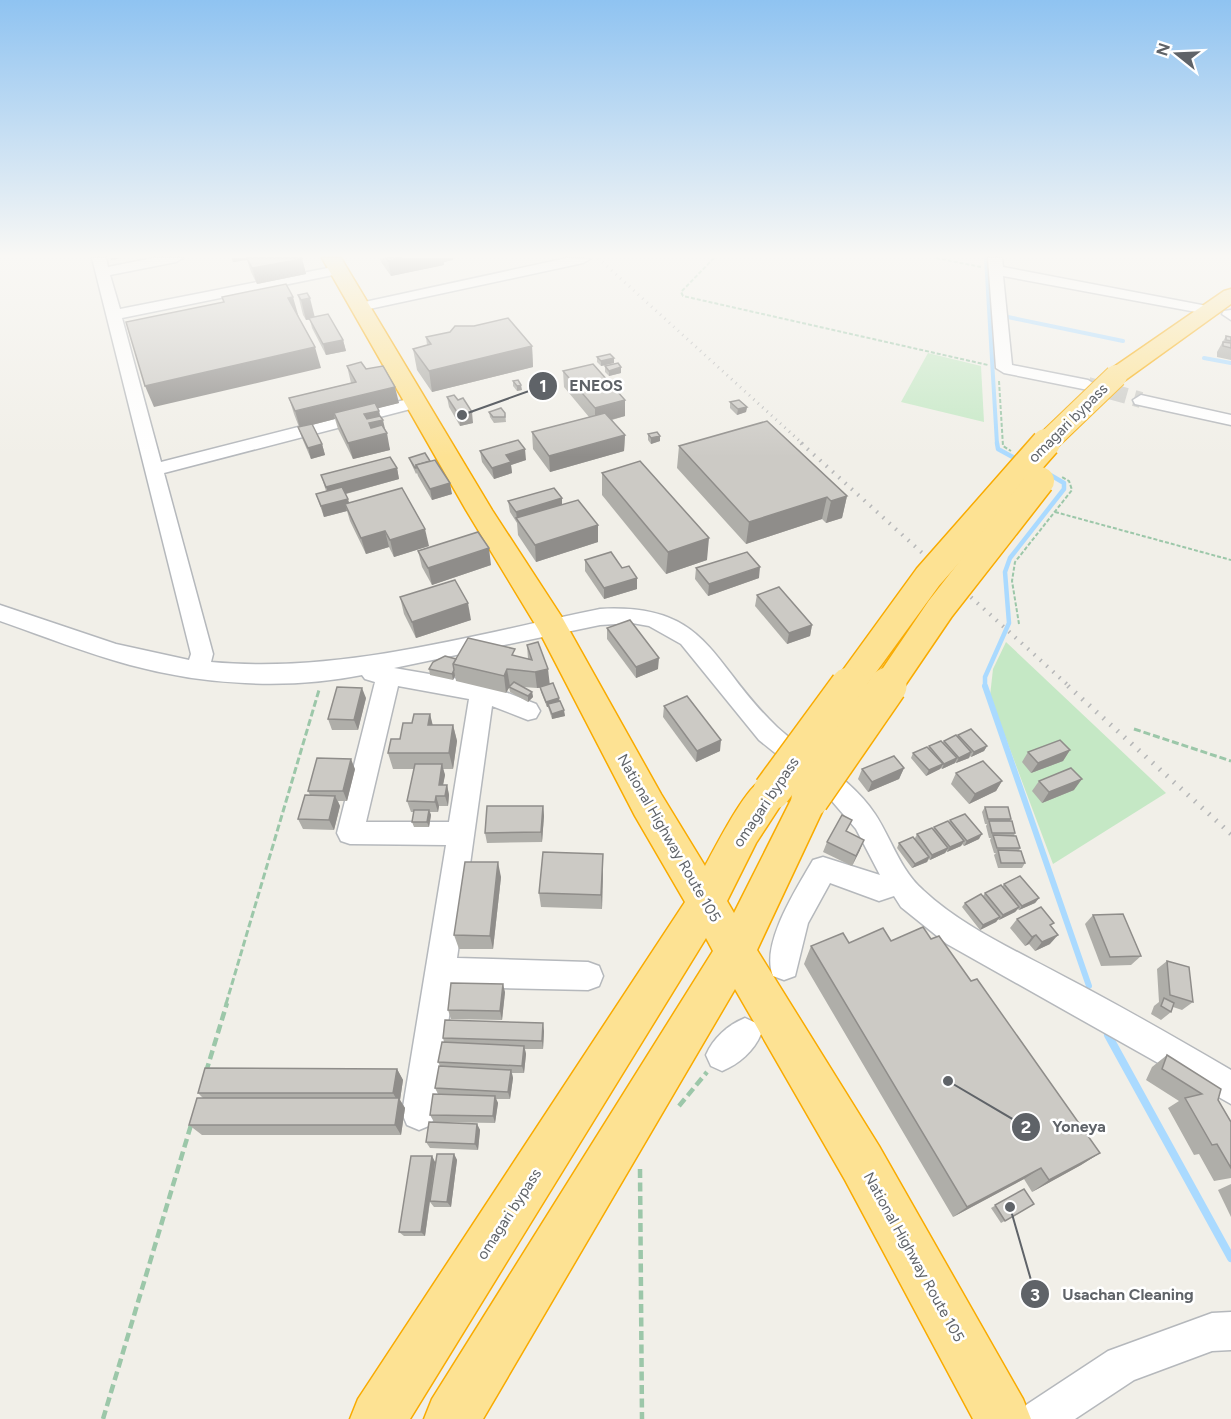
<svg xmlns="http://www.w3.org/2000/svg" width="1231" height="1419" viewBox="0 0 1231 1419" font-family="Figtree,sans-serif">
	<rect width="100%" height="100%" fill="#f1efe8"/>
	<!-- green -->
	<g fill="#c5e8c5">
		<polygon points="928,353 981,366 984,422 901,402"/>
		<polygon points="1006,642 1166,793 1053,864 990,696 993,669"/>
	</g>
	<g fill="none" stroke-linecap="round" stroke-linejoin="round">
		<!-- stream-far3 -->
		<g stroke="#aadaff" stroke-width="4">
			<polyline points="986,258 997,444"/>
			<polyline points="1008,317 1123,341"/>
			<polyline points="1204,358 1231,363"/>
		</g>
		<!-- stream-far2 -->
		<g stroke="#aadaff" stroke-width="4.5">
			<polyline points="997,443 998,449 1020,461"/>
			<polyline points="985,687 985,677 1009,623 1005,572 1010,558 1064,489 1064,483 1047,473"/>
		</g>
		<!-- stream-far1 -->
		<polyline stroke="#aadaff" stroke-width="6" points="985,686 1089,986"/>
		<!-- stream -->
		<polyline stroke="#aadaff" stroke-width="8" points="1108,1035 1231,1258"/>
		<!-- minor-tunnel -->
		<polyline stroke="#ccccc8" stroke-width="16" stroke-dasharray="16 8" stroke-linecap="butt" points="1088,385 1141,400"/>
		<!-- minor casing -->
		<g stroke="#b5b8bc" stroke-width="3">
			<g id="minor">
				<path d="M92,258H106L108,267L153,258H183L176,262L110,275L120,309L338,266L345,270L338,274L122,318L161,462L416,397L424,402L422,406L164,473L213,654L211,662C342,674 472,635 600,609C710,603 710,664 777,727C809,756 850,777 875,814C891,838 900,870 923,890C964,928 1017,951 1065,977C1121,1006 1176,1038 1231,1070V1104L947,944L901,907L894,896L879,901L830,883L808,923L795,976L784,980L773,976C760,944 797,888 813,860L823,857L880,875L856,829L825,793L759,740L681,644L649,626L632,623L600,625L394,668L482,683L536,704L540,711L536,718L528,720L492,706L457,958L588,962L599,966L603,976L599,986L588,990L453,987L436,1113L431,1125L419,1130L407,1125L402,1113L446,845L350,844L341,841L337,833L375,682L365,679L362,675C288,690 203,685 130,665C86,653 43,636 0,621V605L116,644L189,660L191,654ZM398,686L469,699L449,822H366Z"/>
				<polygon points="567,258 590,259 583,263 360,311 353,307 360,303"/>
				<polygon points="988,258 1002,258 1003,267 1207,306 1214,310 1207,314 1003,276 1012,365 1088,380 1096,385 1088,390 1004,373 996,368"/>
				<polygon points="1231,310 1231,320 1222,314 1224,311"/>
				<polygon points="1141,395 1231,415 1231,425 1135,404 1133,400"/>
				<path d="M745,1018L756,1023L761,1034C754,1051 739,1064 722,1071L711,1066L706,1055C713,1038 728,1025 745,1018Z"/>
				<polygon points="1231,1312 1231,1350 1212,1351 1134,1380 1075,1419 1020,1419 1026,1405 1108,1351 1212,1313"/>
			</g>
		</g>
		<!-- highway casing -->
		<g stroke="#f9ab00" stroke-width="3">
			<g id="highway">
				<path d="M322,258H341L492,510L563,619L661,794L705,866C715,848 745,788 762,780C771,776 776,778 785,781L790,791L756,843L727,901L734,913L797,788L810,784L823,788L828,799L757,950L879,1146L1023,1399L1031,1419H973L845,1180L735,989L483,1419H424L432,1399L713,951L706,938L410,1419H350L358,1399L685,902L635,816L538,629L466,510Z"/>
				<polygon points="1231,289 1231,304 1124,381 1108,381 1105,376 1108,371 1224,291"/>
			</g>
		</g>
		<!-- path-far2 -->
		<g stroke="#9cc7a9" stroke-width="2" stroke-dasharray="4 2" stroke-linecap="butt">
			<polyline points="714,258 681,292 683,296 988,365"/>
			<polyline points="936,258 981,267"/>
			<polyline points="999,381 1003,446 1011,451"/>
			<polyline points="1055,512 1231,560"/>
			<polyline points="1019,624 1012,581 1015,562 1072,490 1069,481 1062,477"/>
		</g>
		<!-- path-far1 -->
		<g stroke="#9cc7a9" stroke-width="3" stroke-dasharray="7 3" stroke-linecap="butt">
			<polyline points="1134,729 1231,761"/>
			<polyline points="226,1004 319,690"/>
		</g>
		<!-- path -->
		<g stroke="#9cc7a9" stroke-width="4.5" stroke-dasharray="9 4.5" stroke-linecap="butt">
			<polyline points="206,1072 227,1003"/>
			<polyline points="679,1106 707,1072"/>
			<polyline points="640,1169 642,1419"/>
			<polyline points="103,1419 191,1125"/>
		</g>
		<!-- minor -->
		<use href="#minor" fill="#fff" fill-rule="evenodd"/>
		<!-- highway -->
		<use href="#highway" fill="#fde293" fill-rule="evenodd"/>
		<!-- rail-far2 -->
		<polyline stroke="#b6b7b8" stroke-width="3" stroke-dasharray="1 5" stroke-linecap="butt" points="598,258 803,444"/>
		<!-- rail-far1 -->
		<polyline stroke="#b6b7b8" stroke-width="4" stroke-dasharray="1.5 7" stroke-linecap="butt" points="801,443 1070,687"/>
		<!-- rail -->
		<polyline stroke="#b6b7b8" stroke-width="5" stroke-dasharray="1.5 8" stroke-linecap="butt" points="1068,686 1231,834"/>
		<!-- highway-bridge-far2 casing -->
		<g stroke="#f9ab00" stroke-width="24" stroke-linecap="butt">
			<polyline id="highway-bridge-far2" points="1045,444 1116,376"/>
		</g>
		<!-- highway-bridge-far1 casing -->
		<g stroke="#f9ab00" stroke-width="31" stroke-linecap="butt">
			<g id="highway-bridge-far1">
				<polyline points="848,687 928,577 1046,443"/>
				<polyline points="887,687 940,609 1040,481"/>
			</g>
		</g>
		<!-- highway-bridge casing -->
		<g stroke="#f9ab00" stroke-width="40" stroke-linecap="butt">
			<g id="highway-bridge">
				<polyline points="772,791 849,686"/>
				<polyline points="810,799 888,686"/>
			</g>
		</g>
		<!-- highway-bridge-far2 -->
		<use href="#highway-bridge-far2" stroke="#fde293" stroke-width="22"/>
		<!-- highway-bridge-far1 -->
		<use href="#highway-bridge-far1" stroke="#fde293" stroke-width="28"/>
		<!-- highway-bridge -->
		<use href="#highway-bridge" stroke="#fde293" stroke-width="37"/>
	</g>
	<!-- wall -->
	<g fill="#afaea9">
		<polygon points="231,258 302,258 306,274 257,284 251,272 247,260 233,262"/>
		<polygon points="380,258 453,258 453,260 444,262 444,265 391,276 381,262"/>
		<polygon points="298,295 315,317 343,340 346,351 326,355 312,328 310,320 306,320 303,315"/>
		<polygon points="1226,336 1231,337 1231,360 1217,357 1217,352"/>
		<polygon points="426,337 532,346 533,367 432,392 417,370 413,349 427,345"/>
		<polygon points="597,357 614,358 614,363 601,366 597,362"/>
		<polygon points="347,366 366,369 399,403 378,408 390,450 353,459 338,429 335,419 312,425 322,444 325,455 311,459 302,438 298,427 299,427 294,414 289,398 351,383"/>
		<polygon points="605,366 621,373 609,376 605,372"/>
		<polygon points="563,371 625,400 625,416 612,420 625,435 624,451 550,472 533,449 532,432 589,417 564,387"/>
		<polygon points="513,381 522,390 517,391 513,386"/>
		<polygon points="447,397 473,423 460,426 449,407"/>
		<polygon points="730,402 747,407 746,412 737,415 730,408"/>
		<polygon points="489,412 505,413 506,422 494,423 490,417"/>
		<polygon points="648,434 660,441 651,444 648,440"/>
		<polygon points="679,446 847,496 842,518 826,523 822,519 746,544 677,468"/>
		<polygon points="480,451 526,460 511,465 512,473 494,479 482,462"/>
		<polygon points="409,458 430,461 452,494 432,500 418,476 417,473 416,474 411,463"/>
		<polygon points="397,468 399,479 346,494 349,503 429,546 394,557 389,547 366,554 350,521 347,511 324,517 316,494 326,491 321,475"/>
		<polygon points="602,473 707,560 666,574 602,495"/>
		<polygon points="562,498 562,504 598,525 598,542 536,562 518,535 517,523 510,512 508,501"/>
		<polygon points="418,551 491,565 432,585 422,567"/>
		<polygon points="585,560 622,568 637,578 637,589 604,599 585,571"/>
		<polygon points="696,568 759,578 708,596 695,579"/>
		<polygon points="757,595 812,625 810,636 787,644 755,606"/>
		<polygon points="400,597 471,620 416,638 404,614"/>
		<polygon points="607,628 658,669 636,678 607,639"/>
		<polygon points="527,645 560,701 565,716 552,719 548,707 547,707 541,692 540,688 537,688 523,687 532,692 533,697 528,702 510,692 509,687 510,686 506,693 456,681 455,676 453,680 430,675 429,669 456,659 516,656 528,659"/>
		<polygon points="366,698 358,730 332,730 328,719"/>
		<polygon points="664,706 720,751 696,762 663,717"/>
		<polygon points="430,714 432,725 453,725 457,741 453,769 443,769 445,775 443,785 447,785 449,795 448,806 439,806 438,812 430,812 431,815 429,827 414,827 412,822 414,812 411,812 407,801 414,769 393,769 388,753 412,723"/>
		<polygon points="958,735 987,746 984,751 971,757 970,756 969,758 956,763 955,762 955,763 942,769 941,768 940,769 926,776 911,758 913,753 943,742 944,741 957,737"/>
		<polygon points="1070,750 1063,761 1031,773 1022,762 1028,752"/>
		<polygon points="904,768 899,779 868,792 858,779 862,769"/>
		<polygon points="355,769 347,801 338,801 340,806 334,830 303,829 298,819 310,795 308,791"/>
		<polygon points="956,773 1002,781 996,791 969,804 951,784"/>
		<polygon points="1039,781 1074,790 1042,803 1032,791"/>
		<polygon points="543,806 544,816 542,842 487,843 485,833"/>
		<polygon points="985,807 1011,819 1010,821 1015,833 1014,836 1020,848 1019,851 1025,863 1022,868 998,868 994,855 996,853 994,853 990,840 991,838 989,838 986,826 987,824 985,824 982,812"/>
		<polygon points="950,820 979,839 964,846 962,844 961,846 947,852 947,851 945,853 930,860 929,859 927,862 912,868 897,848 899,843 915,838 917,834 933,829 934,827 949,822"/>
		<polygon points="847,832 860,850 852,866 823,852 827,842"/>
		<polygon points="603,868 602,909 541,907 539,893"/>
		<polygon points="501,877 493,949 459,949 454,935"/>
		<polygon points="1004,884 1039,898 1035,903 1019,910 1018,909 1015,912 999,920 998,919 996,922 980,930 962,907 965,903 983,896 985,893 1002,887"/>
		<polygon points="1093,915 1141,956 1131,965 1101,966 1085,924"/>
		<polygon points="1017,919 1050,944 1035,951 1029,944 1025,946 1010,928"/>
		<polygon points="931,939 971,981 1100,1153 1081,1165 1032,1192 1024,1179 953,1217 804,964 811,946 849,943"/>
		<polygon points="1167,961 1193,1002 1182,1010 1173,1007 1171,1012 1161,1020 1151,1014 1154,1006 1159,1002 1157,969"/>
		<polygon points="505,992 502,1020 451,1019 448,1010"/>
		<polygon points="544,1031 543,1049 525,1049 526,1054 524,1073 512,1073 513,1078 510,1099 496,1099 498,1103 495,1123 434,1122 430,1115 438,1094 435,1088 440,1066 438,1062 444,1042 443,1038"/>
		<polygon points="1167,1055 1218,1100 1231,1122 1231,1178 1214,1181 1199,1154 1194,1155 1168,1108 1179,1101 1146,1080 1152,1067"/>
		<polygon points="397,1069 403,1080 400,1100 405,1108 401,1135 202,1135 189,1125 203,1098 198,1093"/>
		<polygon points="477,1124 480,1130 478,1150 430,1148 426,1142"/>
		<polygon points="454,1154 457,1160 451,1207 434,1207 430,1202 425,1236 404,1236 399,1232 432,1156 435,1162"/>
		<polygon points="1231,1184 1231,1217 1218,1190"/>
		<polygon points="1024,1189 1034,1204 1001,1223 991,1208"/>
	</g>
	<!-- shaded-wall -->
	<g fill="#8f8d8a">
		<polygon points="110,258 123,258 111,260"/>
		<polygon points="232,258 247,258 247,260 233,262"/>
		<polygon points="402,258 453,258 453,260 444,262 444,265 391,276 388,261"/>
		<polygon points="302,259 306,274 257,284 252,268"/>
		<polygon points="293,297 299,318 288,298"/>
		<polygon points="310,298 315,318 306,320 301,300"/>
		<polygon points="343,340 346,351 326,355 323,344"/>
		<polygon points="532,346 533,367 432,392 429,371"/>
		<polygon points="315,347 321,368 154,407 145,386"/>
		<polygon points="614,358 614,363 601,366 601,361"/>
		<polygon points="621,367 621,373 609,376 609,371"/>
		<polygon points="521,385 522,390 517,391 517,386"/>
		<polygon points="395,387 399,403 336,419 334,413 335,419 300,428 295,411"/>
		<polygon points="625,400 625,416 595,424 595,408"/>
		<polygon points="747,407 746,412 737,415 738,409"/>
		<polygon points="379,411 381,421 383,420 386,433 387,433 390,450 353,459 348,443 364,414"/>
		<polygon points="472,412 473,423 460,426 459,415"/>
		<polygon points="625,435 624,451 550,472 549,456"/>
		<polygon points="660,436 660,441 651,444 651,438"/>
		<polygon points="322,444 325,455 311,459 308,448"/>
		<polygon points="525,449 526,460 511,465 512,473 494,479 492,468 506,455"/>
		<polygon points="397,468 399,479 330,498 326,487"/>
		<polygon points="450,483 452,494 432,500 430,489"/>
		<polygon points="847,496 842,518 826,523 831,501"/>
		<polygon points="827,497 822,519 746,544 749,522"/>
		<polygon points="562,498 562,509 517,519 516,512"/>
		<polygon points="348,499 351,510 345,504 347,511 324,517 321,506"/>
		<polygon points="598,525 598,542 536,562 535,545"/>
		<polygon points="425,529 429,546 394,557 390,540"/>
		<polygon points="385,531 389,547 366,554 361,538"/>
		<polygon points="709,538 707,560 666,574 668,552"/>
		<polygon points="489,548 491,565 432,585 428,568"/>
		<polygon points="760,567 759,578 708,596 709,584"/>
		<polygon points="637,578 637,589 604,599 604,588"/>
		<polygon points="468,603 471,620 416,638 412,622"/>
		<polygon points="812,625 810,636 787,644 789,633"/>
		<polygon points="659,658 658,669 636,678 636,667"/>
		<polygon points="507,669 510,686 506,693 504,676"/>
		<polygon points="548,669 550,686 537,688 535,672"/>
		<polygon points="454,670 455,676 453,680 452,674"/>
		<polygon points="362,688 366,698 358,730 354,720"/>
		<polygon points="532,692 533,697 528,702 528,696"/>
		<polygon points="559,698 560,703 548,704 548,707 547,707 546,702"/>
		<polygon points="564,710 565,716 552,719 552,714"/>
		<polygon points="430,714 434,730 428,725"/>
		<polygon points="453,725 457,741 453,769 449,753"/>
		<polygon points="721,740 720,751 696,762 697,751"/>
		<polygon points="987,746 984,751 971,757 974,752"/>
		<polygon points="1070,750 1063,761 1031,773 1038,763"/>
		<polygon points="971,752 969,758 956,763 959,758"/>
		<polygon points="957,758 955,763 942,769 944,764"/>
		<polygon points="351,759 355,769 347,801 343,791"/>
		<polygon points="442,764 445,775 441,795 439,785"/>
		<polygon points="943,764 940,769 926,776 929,770"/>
		<polygon points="904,768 899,779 868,792 872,782"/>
		<polygon points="1082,779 1074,790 1042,803 1049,792"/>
		<polygon points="1002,781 996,791 969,804 975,794"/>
		<polygon points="447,785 449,795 448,806 445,796"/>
		<polygon points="335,796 340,806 334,830 329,820"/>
		<polygon points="436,796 439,806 438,812 435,802"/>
		<polygon points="543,806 544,816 542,842 541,832"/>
		<polygon points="429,810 431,815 429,827 427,822"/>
		<polygon points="982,834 979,839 964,846 967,841"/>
		<polygon points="864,840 860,850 852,866 856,856"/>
		<polygon points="964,841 961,846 947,852 950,847"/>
		<polygon points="948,848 945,853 930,860 932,855"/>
		<polygon points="603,854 603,868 602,909 601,895"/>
		<polygon points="929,857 927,862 912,868 915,864"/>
		<polygon points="498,862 501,877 493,949 490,936"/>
		<polygon points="1039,898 1035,903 1019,910 1022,906"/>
		<polygon points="1019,907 1015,912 999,920 1003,915"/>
		<polygon points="1000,917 996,922 980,930 983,925"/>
		<polygon points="1036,935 1029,944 1025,946 1032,937"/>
		<polygon points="1058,935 1050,944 1035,951 1042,942"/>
		<polygon points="503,984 505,992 502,1020 500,1011"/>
		<polygon points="543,1023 544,1031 543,1049 542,1041"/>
		<polygon points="524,1046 526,1054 524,1073 522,1066"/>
		<polygon points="397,1069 403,1080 400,1100 405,1108 401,1135 395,1125 398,1102 393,1093"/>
		<polygon points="511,1070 513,1078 510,1099 508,1092"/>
		<polygon points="495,1096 498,1103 495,1123 493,1116"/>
		<polygon points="477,1124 480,1130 478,1150 475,1144"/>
		<polygon points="1100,1153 1081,1165 1032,1192 1049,1180"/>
		<polygon points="454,1154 457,1160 451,1207 447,1202"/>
		<polygon points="432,1156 435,1162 425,1236 421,1232"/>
		<polygon points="1041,1168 1024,1179 953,1217 967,1207"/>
	</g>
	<!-- building -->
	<g fill="#cccac5" stroke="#8f8d8a" stroke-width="1.5">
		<polygon points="247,258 302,258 302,259 252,268"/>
		<polygon points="386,258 402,258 388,261"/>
		<polygon points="286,284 293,297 288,298 315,347 145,386 126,322 224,302 222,297"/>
		<polygon points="307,293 310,298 301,300 298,295"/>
		<polygon points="328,314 343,340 323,344 309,318"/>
		<polygon points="508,318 532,346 429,371 413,349 431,344 426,337 450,332 455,326 474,326"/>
		<polygon points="1226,336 1231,337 1231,341 1226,340"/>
		<polygon points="1223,342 1231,343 1231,348 1223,346"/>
		<polygon points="610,354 614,358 601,361 597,357"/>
		<polygon points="361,362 366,369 383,366 395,387 295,411 289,398 356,382 347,366"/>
		<polygon points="618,363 621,367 609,371 605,366"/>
		<polygon points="593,364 625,400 595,408 563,371"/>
		<polygon points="518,380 521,385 517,386 513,381"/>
		<polygon points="454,395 458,400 463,398 472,412 459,415 447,397"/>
		<polygon points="739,400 747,407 738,409 730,402"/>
		<polygon points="375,403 379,411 364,414 367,419 380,416 383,420 369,423 371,428 382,425 387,433 348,443 334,413"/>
		<polygon points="501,408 505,413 505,417 493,417 489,412"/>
		<polygon points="605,413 625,435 549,456 532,432"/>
		<polygon points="767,421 847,496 831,501 827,497 749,522 679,446"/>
		<polygon points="312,424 322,444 308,448 298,427"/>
		<polygon points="657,432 660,436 651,438 648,434"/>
		<polygon points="518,440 525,449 506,455 511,462 492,468 480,451"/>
		<polygon points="425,453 430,461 416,465 416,468 415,468 409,458"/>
		<polygon points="390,457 397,468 326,487 321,475"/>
		<polygon points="435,460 450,483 430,489 416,465"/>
		<polygon points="640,461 709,538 668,552 602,473"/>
		<polygon points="342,487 348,499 321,506 316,494"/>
		<polygon points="402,488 425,529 390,540 385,531 361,538 345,504"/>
		<polygon points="554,488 562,498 516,512 508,501"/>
		<polygon points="578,500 598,525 535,545 516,518"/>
		<polygon points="478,532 489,548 428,568 418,551"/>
		<polygon points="611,552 622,568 629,566 637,578 604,588 585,560"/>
		<polygon points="747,552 760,567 709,584 696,568"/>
		<polygon points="455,580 468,603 412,622 400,597"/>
		<polygon points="779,587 812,625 789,633 757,595"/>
		<polygon points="630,620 659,658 636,667 607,628"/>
		<polygon points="468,638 515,649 512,655 532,660 527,645 538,642 548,669 535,672 507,669 504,676 453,664"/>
		<polygon points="445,656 456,659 453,664 454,670 452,674 429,669 433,662"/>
		<polygon points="514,682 532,692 528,696 509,687"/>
		<polygon points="553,683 559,698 546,702 540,687"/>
		<polygon points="337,687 362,688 354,720 328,719"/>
		<polygon points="687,696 721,740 697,751 664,706"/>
		<polygon points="560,701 564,710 552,714 548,704"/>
		<polygon points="414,714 430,714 428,725 453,725 449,753 388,753 391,739 400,739 403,723 412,723"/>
		<polygon points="971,729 987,746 974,752 958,735"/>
		<polygon points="956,735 971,752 959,758 944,741"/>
		<polygon points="1060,740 1070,750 1038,763 1028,752"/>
		<polygon points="941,741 957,758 944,764 929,746"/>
		<polygon points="927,747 943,764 929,770 913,753"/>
		<polygon points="894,756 904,768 872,782 862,769"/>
		<polygon points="317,758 351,759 343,791 308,791"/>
		<polygon points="983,761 1002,781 975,794 956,773"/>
		<polygon points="415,764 442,764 439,785 447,785 445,796 436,796 435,802 407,801"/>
		<polygon points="1071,768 1082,779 1049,792 1039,781"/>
		<polygon points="305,795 335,796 329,820 298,819"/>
		<polygon points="487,806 543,806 541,832 485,833"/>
		<polygon points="985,807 1008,807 1011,819 988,819"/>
		<polygon points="414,810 429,810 427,822 412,822"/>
		<polygon points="965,814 982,834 967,841 950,820"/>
		<polygon points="842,815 852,820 846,831 864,840 856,856 827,842"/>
		<polygon points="948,821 964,841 950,847 934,827"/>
		<polygon points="989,821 1012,821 1015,833 992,833"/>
		<polygon points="932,828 948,848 932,855 917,834"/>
		<polygon points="993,835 1016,836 1020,848 997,848"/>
		<polygon points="913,837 929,857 915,864 899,843"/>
		<polygon points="998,850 1021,851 1025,863 1001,863"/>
		<polygon points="543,852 603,854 601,895 539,893"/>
		<polygon points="465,862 498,862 490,936 454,935"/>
		<polygon points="1020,876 1039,898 1022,906 1004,884"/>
		<polygon points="1001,885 1019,907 1003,915 985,893"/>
		<polygon points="981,894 1000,917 983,925 965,903"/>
		<polygon points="1041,907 1054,923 1050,925 1058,935 1042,942 1036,935 1032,937 1017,919"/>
		<polygon points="1123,914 1141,956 1110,957 1093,915"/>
		<polygon points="923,927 931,939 939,936 971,981 977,979 1100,1153 1049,1180 1041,1168 967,1207 811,946 843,933 849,943 883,928 891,941"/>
		<polygon points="1167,961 1189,967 1193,1002 1170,995"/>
		<polygon points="451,983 503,984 500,1011 448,1010"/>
		<polygon points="1164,998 1174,1003 1171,1012 1161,1006"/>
		<polygon points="445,1020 543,1023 542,1041 443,1038"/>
		<polygon points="442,1042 524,1046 522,1066 438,1062"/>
		<polygon points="1167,1055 1221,1089 1218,1100 1231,1122 1231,1168 1217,1144 1212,1145 1185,1098 1202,1094 1162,1069"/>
		<polygon points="439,1066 511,1070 508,1092 435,1088"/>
		<polygon points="205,1068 397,1069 393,1093 198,1093"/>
		<polygon points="433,1094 495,1096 493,1116 430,1115"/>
		<polygon points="197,1098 399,1098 395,1125 189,1125"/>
		<polygon points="429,1122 477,1124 475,1144 426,1142"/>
		<polygon points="437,1154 454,1154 447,1202 430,1201"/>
		<polygon points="411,1156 432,1156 421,1232 399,1232"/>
		<polygon points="1024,1189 1034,1204 1005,1221 995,1205"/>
	</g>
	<!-- sky -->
	<linearGradient id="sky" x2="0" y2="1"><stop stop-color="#8fc3f1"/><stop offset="0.56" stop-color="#f9f8f5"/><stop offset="1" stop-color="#f9f8f5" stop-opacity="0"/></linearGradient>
	<rect width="1231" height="457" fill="url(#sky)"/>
	<g text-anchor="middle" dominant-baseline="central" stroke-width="5" stroke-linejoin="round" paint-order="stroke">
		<!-- street labels -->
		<g font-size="15" fill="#5f6368" stroke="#fff">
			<text transform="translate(1068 423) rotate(-45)">omagari bypass</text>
			<text transform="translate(766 802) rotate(-56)">omagari bypass</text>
			<text transform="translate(669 838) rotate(60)">National Highway Route 105</text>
			<text transform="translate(509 1214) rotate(-57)">omagari bypass</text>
			<text transform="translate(914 1257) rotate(61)">National Highway Route 105</text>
		</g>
	</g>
	<!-- callouts -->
	<path fill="none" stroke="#5f6368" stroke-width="2" d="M462 415L543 386M948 1081L1026 1127M1010 1207L1035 1294"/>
	<g fill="#5f6368" stroke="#fff" stroke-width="2">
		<circle cx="462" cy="415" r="6"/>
		<circle cx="948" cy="1081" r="6"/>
		<circle cx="1010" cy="1207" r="6"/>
		<circle cx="543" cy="386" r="15"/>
		<circle cx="1026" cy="1127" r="15"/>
		<circle cx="1035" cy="1294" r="15"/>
	</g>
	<g font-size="18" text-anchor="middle" font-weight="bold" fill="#fff">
		<text x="543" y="392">1</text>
		<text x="1026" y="1133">2</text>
		<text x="1035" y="1301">3</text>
	</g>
	<g font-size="16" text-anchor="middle" font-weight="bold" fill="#5f6368" stroke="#fff" stroke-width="5" stroke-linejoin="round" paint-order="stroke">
		<text x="596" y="391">ENEOS</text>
		<text x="1079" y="1132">Yoneya</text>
		<text x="1128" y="1300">Usachan Cleaning</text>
	</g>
	<!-- north arrow -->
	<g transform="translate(1177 54) rotate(288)" stroke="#ffffff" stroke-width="4.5" paint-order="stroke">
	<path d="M0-4.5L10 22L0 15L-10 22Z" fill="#5f6368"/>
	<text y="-9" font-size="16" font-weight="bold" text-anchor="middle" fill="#5f6368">N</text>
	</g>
</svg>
